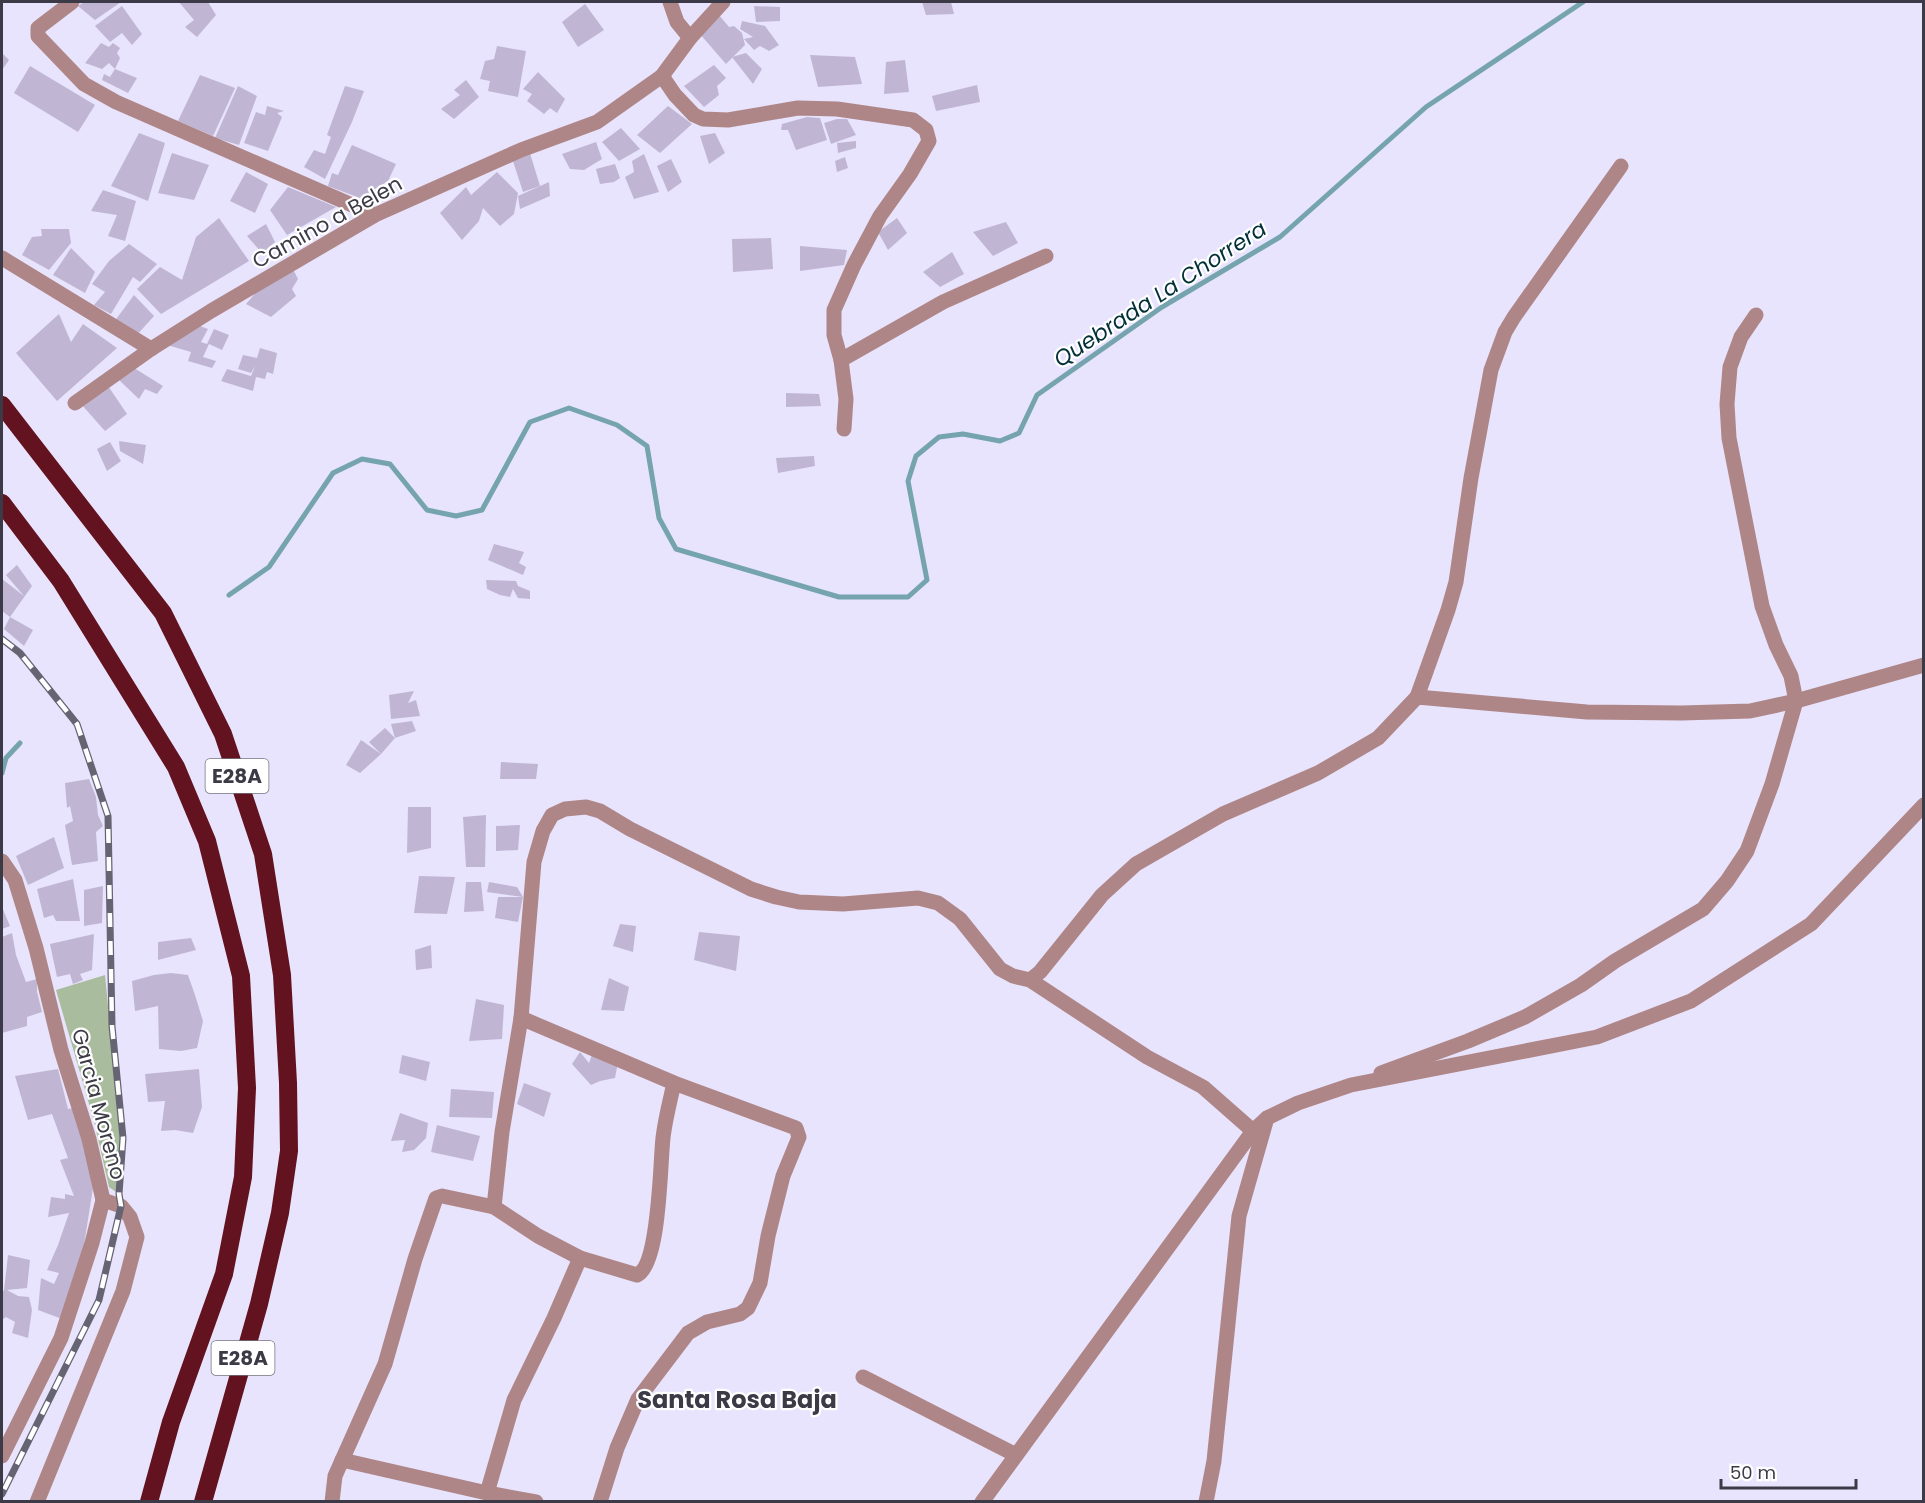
<svg xmlns="http://www.w3.org/2000/svg" width="1925" height="1503" viewBox="0 0 1925 1503" font-family="Poppins,sans-serif">
	<rect width="100%" height="100%" fill="#e8e4fd"/>
	<!-- green -->
	<polygon fill="#a9bc9e" points="105,975 121,1137 120,1182 117,1181 119,1194 109,1187 94,1121 56,990"/>
	<g fill="none" stroke-linecap="round" stroke-linejoin="round">
		<!-- stream -->
		<g stroke="#75a4af" stroke-width="5">
			<polyline points="229,595 269,567 333,473 362,459 390,464 427,510 456,516 482,510 530,422 569,408 617,425 647,446 659,518 676,549 839,597 908,597 927,580 908,481 916,456 939,437 963,434 1000,441 1019,433 1037,395 1162,307 1280,237 1426,107 1583,2"/>
			<polyline points="2,773 6,758 20,743"/>
		</g>
	</g>
	<!-- building -->
	<g fill="#c0b6d4">
		<polygon points="84,2 121,2 95,20 78,6"/>
		<polygon points="179,2 208,2 216,15 197,37 185,27 194,20"/>
		<polygon points="922,2 951,2 954,14 926,15"/>
		<polygon points="585,4 604,30 578,47 562,22"/>
		<polygon points="122,6 142,34 132,45 122,33 110,42 95,26"/>
		<polygon points="754,6 780,7 780,21 756,22"/>
		<polygon points="719,15 729,27 734,26 742,33 745,45 726,64 699,33"/>
		<polygon points="742,21 765,26 779,45 769,51 760,46 754,50 744,39 753,37 740,29"/>
		<polygon points="101,43 109,47 113,43 120,48 117,53 120,58 115,69 109,63 102,69 85,63"/>
		<polygon points="497,46 526,51 518,97 488,91 490,81 480,79 485,61 494,59"/>
		<polygon points="2,53 9,60 2,70"/>
		<polygon points="746,53 762,69 753,84 732,57"/>
		<polygon points="810,55 855,57 862,84 818,87"/>
		<polygon points="905,60 909,92 884,94 886,62"/>
		<polygon points="714,65 726,78 717,86 719,95 704,107 684,86"/>
		<polygon points="30,66 95,105 78,132 14,93"/>
		<polygon points="115,69 137,78 128,93 102,80 104,74 110,77"/>
		<polygon points="538,72 565,99 557,113 550,108 544,114 527,101 532,94 523,89"/>
		<polygon points="200,75 235,88 213,136 178,121"/>
		<polygon points="466,80 479,97 454,119 441,109 460,95 454,90"/>
		<polygon points="977,85 980,102 936,111 932,96"/>
		<polygon points="238,86 257,96 239,145 215,138"/>
		<polygon points="345,86 364,91 352,122 325,179 304,167 314,150 325,154 331,137 327,135"/>
		<polygon points="267,106 284,111 277,113 282,117 268,151 244,143 256,112 265,115"/>
		<polygon points="668,106 692,124 660,153 637,135"/>
		<polygon points="807,117 820,118 827,140 796,150 788,130 781,130 782,124"/>
		<polygon points="837,119 847,119 856,135 831,144 824,123"/>
		<polygon points="621,128 640,149 619,161 602,142"/>
		<polygon points="139,133 165,143 148,201 111,186"/>
		<polygon points="715,133 725,153 709,164 700,136"/>
		<polygon points="856,141 856,148 838,153 837,143"/>
		<polygon points="596,142 602,159 584,170 570,169 562,154"/>
		<polygon points="352,145 396,164 388,181 360,198 328,186 332,173 338,175"/>
		<polygon points="529,150 540,186 523,192 512,158"/>
		<polygon points="172,153 209,165 194,200 158,193"/>
		<polygon points="644,154 659,192 634,199 625,177 634,172 632,161"/>
		<polygon points="845,157 848,168 837,172 835,161"/>
		<polygon points="671,159 682,182 668,192 657,166"/>
		<polygon points="615,164 620,178 614,182 600,184 596,169"/>
		<polygon points="246,172 268,184 255,213 230,201"/>
		<polygon points="497,172 518,193 514,214 500,226 483,208 479,221 462,240 440,213 466,187 471,195"/>
		<polygon points="549,182 550,196 520,209 518,196"/>
		<polygon points="288,187 336,207 287,235 270,210"/>
		<polygon points="103,190 136,201 125,241 108,236 117,215 91,211"/>
		<polygon points="219,218 249,261 161,314 137,289 160,267 182,280 196,237"/>
		<polygon points="897,218 907,233 888,250 878,232"/>
		<polygon points="1006,222 1018,243 993,256 973,232"/>
		<polygon points="266,224 275,242 262,253 247,236"/>
		<polygon points="41,229 69,229 71,243 49,270 22,255 32,237 42,236"/>
		<polygon points="771,238 773,269 733,272 732,239"/>
		<polygon points="129,244 157,264 140,282 133,277 111,314 94,305 105,292 92,284 109,261"/>
		<polygon points="800,246 847,250 844,265 800,271"/>
		<polygon points="71,248 95,272 85,293 53,275"/>
		<polygon points="952,252 964,274 940,287 923,272"/>
		<polygon points="293,269 298,279 292,289 296,296 271,317 246,304 264,283"/>
		<polygon points="134,295 154,316 136,336 114,322"/>
		<polygon points="59,314 71,342 83,324 117,348 57,401 16,353"/>
		<polygon points="192,323 208,329 201,342 207,344 214,329 229,335 222,350 209,344 203,357 216,361 212,368 188,361 191,352 167,345"/>
		<polygon points="260,348 277,353 273,374 267,372 265,379 256,377 253,391 221,381 227,369 251,376 255,366 251,373 238,369 243,355 257,358"/>
		<polygon points="131,366 163,386 157,394 145,389 139,399 118,379"/>
		<polygon points="106,383 127,414 105,431 81,404"/>
		<polygon points="786,393 819,394 821,406 786,407"/>
		<polygon points="119,441 146,445 143,464 120,451"/>
		<polygon points="110,442 121,461 107,471 97,449"/>
		<polygon points="814,456 815,466 778,473 776,458"/>
		<polygon points="494,544 524,552 519,563 526,567 523,575 488,560"/>
		<polygon points="17,565 32,586 10,617 2,611 2,579 24,596 6,575"/>
		<polygon points="486,580 516,581 518,586 530,591 530,599 518,598 513,589 510,597 500,595 487,589"/>
		<polygon points="10,617 33,630 24,646 4,629"/>
		<polygon points="414,691 408,703 416,700 420,716 391,719 389,695"/>
		<polygon points="412,721 416,731 395,738 381,754 369,742 385,728 395,738 391,724"/>
		<polygon points="361,740 381,754 360,773 346,765"/>
		<polygon points="501,762 538,764 536,779 500,779"/>
		<polygon points="89,779 96,797 98,815 103,826 96,832 98,861 72,865 65,825 73,821 70,806 67,808 65,783"/>
		<polygon points="408,807 431,807 431,848 407,853"/>
		<polygon points="486,815 485,867 466,867 463,817"/>
		<polygon points="520,825 518,850 496,851 496,826"/>
		<polygon points="54,837 64,868 28,885 16,856"/>
		<polygon points="419,876 455,877 447,914 414,913"/>
		<polygon points="73,879 80,921 56,921 53,915 44,918 37,889"/>
		<polygon points="466,882 481,882 484,911 464,912"/>
		<polygon points="489,882 517,887 523,897 518,922 495,918 498,897 523,897 487,892"/>
		<polygon points="103,886 102,923 84,926 84,890"/>
		<polygon points="2,907 10,926 2,929"/>
		<polygon points="620,924 636,926 633,952 613,946"/>
		<polygon points="699,932 740,936 736,971 694,960"/>
		<polygon points="12,933 16,955 26,982 37,979 37,992 42,1012 27,1017 27,1026 2,1033 2,937"/>
		<polygon points="94,934 92,970 80,974 83,980 73,984 70,974 57,977 50,944"/>
		<polygon points="191,938 196,950 158,960 158,942"/>
		<polygon points="431,945 432,968 416,970 415,950"/>
		<polygon points="171,973 188,975 195,995 203,1021 197,1048 181,1051 159,1049 158,1006 135,1011 132,981 154,975"/>
		<polygon points="609,978 629,987 624,1011 601,1010"/>
		<polygon points="476,999 504,1005 502,1039 469,1041"/>
		<polygon points="594,1049 618,1062 615,1078 600,1081 591,1085 572,1064 580,1052 589,1063"/>
		<polygon points="402,1055 430,1062 426,1081 399,1073"/>
		<polygon points="58,1069 68,1109 73,1108 86,1153 93,1188 83,1251 62,1319 38,1310 41,1278 54,1284 59,1273 47,1270 58,1245 69,1213 48,1217 51,1197 65,1199 65,1194 74,1196 60,1160 68,1158 52,1114 28,1120 15,1076"/>
		<polygon points="199,1069 202,1107 193,1133 175,1130 161,1131 165,1101 148,1102 145,1074"/>
		<polygon points="524,1083 551,1093 544,1117 517,1104"/>
		<polygon points="451,1089 494,1092 492,1118 449,1117"/>
		<polygon points="400,1113 428,1123 426,1138 414,1150 402,1152 405,1140 391,1141"/>
		<polygon points="437,1125 480,1136 473,1161 431,1152"/>
		<polygon points="8,1255 30,1260 27,1288 7,1290 18,1296 29,1297 32,1310 28,1338 12,1333 15,1322 6,1317 2,1320 2,1290 4,1291"/>
	</g>
	<g fill="none" stroke-linecap="round" stroke-linejoin="round">
		<!-- minor -->
		<g stroke="#af8687" stroke-width="15">
			<polyline points="72,2 38,28 38,36 84,84 116,102 375,215"/>
			<polyline points="670,2 677,22 690,38"/>
			<polyline points="662,76 675,95 694,115 703,119 728,120 798,108 837,109 913,120 926,130 929,141 910,174 880,216 854,265 834,310 834,335 841,360 846,399 844,429"/>
			<polyline points="2,258 151,349"/>
			<polyline points="841,360 943,302 1046,256"/>
			<polyline points="75,403 151,349 211,311 375,215 521,150 597,122 662,76 690,38 723,2"/>
			<polyline points="1417,697 1448,610 1456,582 1471,478 1491,370 1505,332 1514,317 1621,166"/>
			<polyline points="2,861 15,880 36,948 61,1050 89,1139 103,1200 92,1243 61,1338 2,1456"/>
			<polyline points="1030,980 1147,1057 1203,1087 1253,1131"/>
			<polyline points="521,1018 674,1083 796,1128 799,1137 783,1176 768,1236 760,1283 748,1308 740,1314 707,1322 688,1333 638,1399 617,1448 600,1502"/>
			<polyline points="1381,1073 1468,1041 1525,1017 1581,985 1615,961 1703,909 1727,881 1747,851 1772,784 1796,701 1791,676 1776,645 1762,606 1729,438 1727,404 1730,367 1741,337 1756,315"/>
			<polyline points="494,1207 502,1132 521,1018 534,862 543,831 552,815 565,809 586,807 600,811 630,829 751,889 776,897 799,902 843,904 918,898 938,903 960,919 1000,969 1013,976 1030,980 1040,972 1102,895 1136,864 1223,814 1318,773 1378,738 1417,697 1587,712 1682,713 1750,711 1796,701 1924,665"/>
			<polyline points="863,1377 1016,1455"/>
			<polyline points="342,1460 487,1493 536,1502"/>
			<polyline points="487,1493 514,1400 554,1318 580,1258"/>
			<polyline points="37,1502 123,1291 137,1237 130,1217 121,1206 103,1200"/>
			<path d="M332,1502L335,1476L385,1364L415,1259L436,1198L442,1196L494,1207L538,1236L580,1258L637,1275C660,1265 660,1163 663,1138C665,1120 670,1101 674,1083"/>
			<polyline points="982,1502 1253,1131 1267,1118 1298,1103 1351,1085 1597,1037 1691,1001 1811,924 1924,805"/>
			<polyline points="1206,1502 1214,1461 1239,1216 1267,1118"/>
		</g>
		<!-- highway -->
		<g stroke="#63131f" stroke-width="18">
			<polyline points="2,405 163,613 223,734 263,854 282,975 288,1083 289,1151 280,1213 259,1304 203,1502"/>
			<polyline points="2,503 61,581 176,767 207,841 241,976 247,1088 243,1177 224,1274 171,1422 149,1502"/>
		</g>
		<!-- rail casing -->
		<g stroke="#666473" stroke-width="7">
			<polyline id="rail" points="2,639 20,653 77,724 108,816 112,1026 123,1138 119,1194 121,1206 99,1300 2,1494"/>
		</g>
		<!-- rail -->
		<use href="#rail" stroke="#fff" stroke-width="4.5" stroke-dasharray="14" stroke-linecap="butt"/>
	</g>
	<g text-anchor="middle" dominant-baseline="central" stroke-width="4.5" stroke-linejoin="round" paint-order="stroke">
		<!-- shield labels -->
		<g fill="#fff" stroke="#76757e" stroke-width="1.5">
			<rect x="205.5" y="759" width="63" height="34" rx="4.5"/>
			<rect x="211.5" y="1341" width="63" height="34" rx="4.5"/>
		</g>
		<g font-size="20" font-weight="bold" fill="#3c3a46">
			<text x="237" y="776">E28A</text>
			<text x="243" y="1358">E28A</text>
		</g>
		<!-- street labels -->
		<g font-size="21" fill="#3c3a46" stroke="#fff">
			<text transform="translate(327 222) rotate(-29)">Camino a Belen</text>
			<text transform="translate(99 1104) rotate(75)">Garcia Moreno</text>
		</g>
		<!-- water labels -->
		<g font-size="22" font-style="italic" fill="#013039" stroke="#fff">
			<text transform="translate(1160 294) rotate(-33)">Quebrada La Chorrera</text>
		</g>
		<!-- quarter labels -->
		<g font-size="24" font-weight="bold" fill="#3c3a46" stroke="#fff">
			<text x="737" y="1399">Santa Rosa Baja</text>
		</g>
	</g>
	<!-- border -->
	<rect width="1925" height="1503" fill="none" stroke="#3c3a46" stroke-width="6"/>
	<!-- scale -->
	<path d="M1721 1479v9h135v-9" fill="none" stroke="#3c3a46" stroke-width="3"/>
	<text x="1730" y="1479" font-size="18" fill="#3c3a46" stroke="#ffffff" stroke-width="4.5" paint-order="stroke">50 m</text>
</svg>
